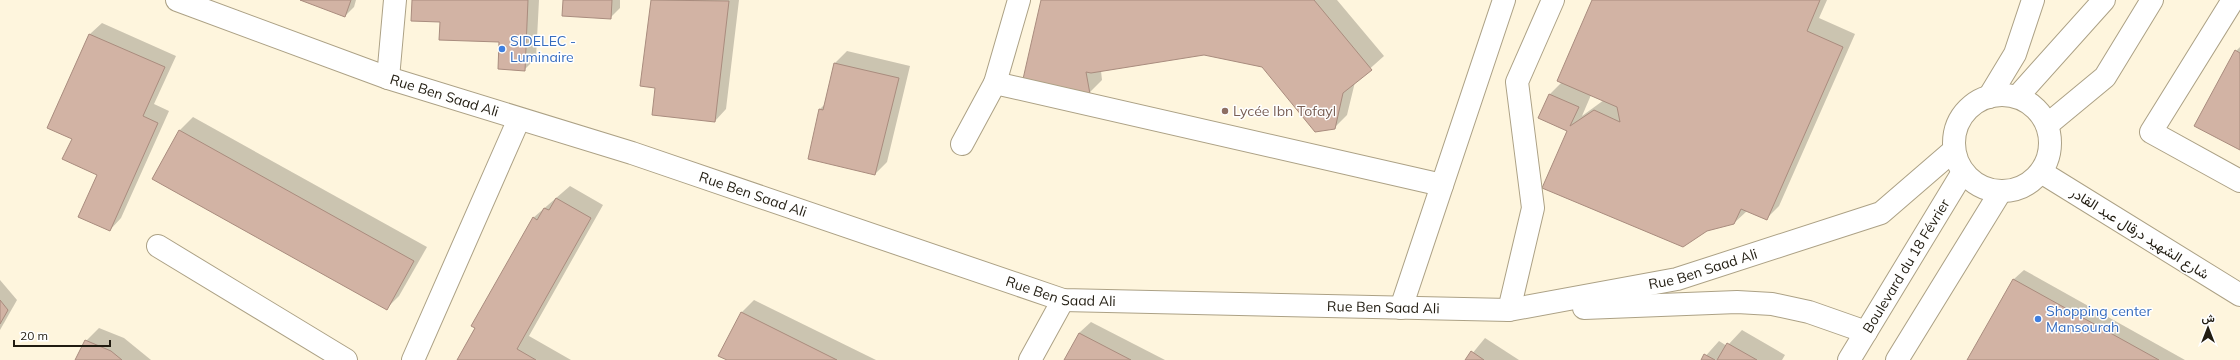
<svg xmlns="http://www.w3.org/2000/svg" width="2240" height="360" viewBox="0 0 2240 360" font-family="Mulish,Vazirmatn,sans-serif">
	<rect width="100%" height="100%" fill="#fef5dd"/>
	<!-- shadow -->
	<g fill="#0003" fill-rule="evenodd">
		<polygon points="303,0 356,0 354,7 345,16"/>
		<polygon points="413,0 539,0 536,58 524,70 500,41 441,21"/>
		<polygon points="564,0 620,0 620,8 610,18"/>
		<polygon points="652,0 739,0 726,109 715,121 657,87 642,85"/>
		<polygon points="1042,0 1337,0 1384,56 1355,82 1347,115 1334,128 1262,67 1204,54 1101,71 1102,80 1089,93"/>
		<path d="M1593,0H1827L1819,18L1855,34L1779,206L1766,219L1747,211L1734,223L1569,130L1540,118L1550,94L1562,82ZM1591,95L1604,100L1582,116Z"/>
		<polygon points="102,23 176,56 154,104 169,111 121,218 110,230 98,174 73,138 48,127 90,34"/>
		<polygon points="2240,47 2240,149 2236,51"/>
		<polygon points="847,51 910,66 887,162 875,174 809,158 820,109 825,104 835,63"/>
		<polygon points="193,117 427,247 399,296 386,309 153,178 180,130"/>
		<polygon points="570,186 603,205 529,336 571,360 458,360 533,218"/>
		<polygon points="2024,270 2185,360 1968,360 2014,279"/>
		<polygon points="0,280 17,300 0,330"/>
		<polygon points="754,300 876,360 729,360 741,313"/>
		<polygon points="1091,322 1165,360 1065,360 1079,333"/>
		<polygon points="99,328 124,338 151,360 76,360 86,341"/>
		<polygon points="1742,330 1785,355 1782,360 1702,360 1719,341 1727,346"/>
		<polygon points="1485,338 1519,360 1467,360"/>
	</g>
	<!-- building -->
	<g fill="#d2b3a4" stroke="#a98c7e">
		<polygon points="300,0 351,0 345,17"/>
		<polygon points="412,0 528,0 525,71 498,69 499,42 439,40 440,22 411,21"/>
		<polygon points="563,0 612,0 611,19 562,16"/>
		<polygon points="651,0 729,1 715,122 652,115 655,88 640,86"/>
		<polygon points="1041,0 1314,0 1372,70 1343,93 1335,129 1315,132 1262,67 1204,55 1091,73 1086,72 1090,94 1023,79"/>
		<polygon points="1592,0 1820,0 1807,31 1843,47 1767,220 1741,209 1734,224 1707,231 1683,247 1542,188 1567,131 1538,118 1549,94 1579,107 1570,126 1594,110 1620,122 1617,107 1557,81"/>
		<polygon points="89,34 165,67 143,116 158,123 110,231 78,217 97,175 62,159 72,139 47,128"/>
		<polygon points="2235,50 2240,53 2240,150 2194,126"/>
		<polygon points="834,63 899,78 875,175 808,159 819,109 823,110"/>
		<polygon points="179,130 414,261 387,310 152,179"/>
		<polygon points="556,198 591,218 517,349 536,360 457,360 475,328 471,326 533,217 537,220 544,208 549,210"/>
		<polygon points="2013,279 2159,360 1967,360"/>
		<polygon points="0,300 8,310 0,324"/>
		<polygon points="741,312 837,360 727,360 718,356"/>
		<polygon points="1079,333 1131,360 1064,360"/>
		<polygon points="85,340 111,351 122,360 75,360"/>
		<polygon points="1727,343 1757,360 1717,360"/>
		<polygon points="1471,351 1484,360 1465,360"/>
		<polygon points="1704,354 1715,360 1701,360"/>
	</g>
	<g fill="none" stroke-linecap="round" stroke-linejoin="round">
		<!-- minor casing -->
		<g stroke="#aca185" stroke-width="24">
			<g id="minor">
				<path id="s1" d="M177,0L388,78L632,153L1063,300L1509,310L1677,279L1881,213L1954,150"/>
				<polyline points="2233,0 2151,132 2240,181"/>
				<polyline points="388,78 395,0"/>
				<polyline points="995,83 1019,0"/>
				<polyline points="1989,97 2015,54 2033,0"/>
				<polyline points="962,144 995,83 1442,185"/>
				<polyline points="2041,172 2240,295"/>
				<polyline points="158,246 346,360"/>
				<polyline points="1401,308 1504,0"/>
				<polyline points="1584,308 1737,302 1772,304 1809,312 1866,332"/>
				<polyline points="1509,310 1533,208 1517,82 1553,0"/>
				<polyline points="413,360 519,119"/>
				<polyline points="1030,360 1063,300"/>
			</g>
		</g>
		<!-- major casing -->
		<g stroke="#aca185" stroke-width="24">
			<g id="major">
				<circle cx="2002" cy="143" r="48"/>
				<polyline points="2017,97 2104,0"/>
				<polyline points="2047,125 2105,77 2152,0"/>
				<path id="s2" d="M1849,360L1963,172"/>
				<polyline points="1897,360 2001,191"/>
			</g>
		</g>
		<!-- minor -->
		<use href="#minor" stroke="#fff" stroke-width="22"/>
		<!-- major -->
		<use href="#major" stroke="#fff" stroke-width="22"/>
	</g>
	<!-- markers -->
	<g fill="#3f7fe0" stroke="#fff" stroke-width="1.5">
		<circle cx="502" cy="49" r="4"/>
		<circle cx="2038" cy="319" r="4"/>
	</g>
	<circle fill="#8d6e63" stroke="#fff" stroke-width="1.5" cx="1225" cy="111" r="4"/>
	<g text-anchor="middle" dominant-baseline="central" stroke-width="3" stroke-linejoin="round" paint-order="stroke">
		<!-- shop labels -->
		<g font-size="14" fill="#366cbe" stroke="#fff" text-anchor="start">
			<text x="510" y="41">SIDELEC -<tspan x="510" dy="16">Luminaire</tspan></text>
			<text x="2046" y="311">Shopping center<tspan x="2046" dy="16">Mansourah</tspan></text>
		</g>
		<!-- street labels -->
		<g font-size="14" fill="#211c11" stroke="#fff">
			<text stroke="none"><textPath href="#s1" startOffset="284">Rue Ben Saad Ali</textPath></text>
			<text stroke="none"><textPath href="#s1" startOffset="608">Rue Ben Saad Ali</textPath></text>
			<text transform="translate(2140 233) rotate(32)">شارع الشهيد درقال عبد القادر</text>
			<text stroke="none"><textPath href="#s2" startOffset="110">Boulevard du 18 Février</textPath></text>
			<text stroke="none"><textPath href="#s1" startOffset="1580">Rue Ben Saad Ali</textPath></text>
			<text stroke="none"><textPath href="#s1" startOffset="932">Rue Ben Saad Ali</textPath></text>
			<text stroke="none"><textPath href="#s1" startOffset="1256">Rue Ben Saad Ali</textPath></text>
		</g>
		<!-- education labels -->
		<g font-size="14" fill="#785e54" stroke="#fff" text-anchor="start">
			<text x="1233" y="111">Lycée Ibn Tofayl</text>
		</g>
	</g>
	<!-- north arrow -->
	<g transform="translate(2208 328)" stroke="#ffffff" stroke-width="3" paint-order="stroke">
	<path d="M0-3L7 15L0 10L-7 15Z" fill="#211c11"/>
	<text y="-6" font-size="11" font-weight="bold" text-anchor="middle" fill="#211c11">ش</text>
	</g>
	<!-- scale -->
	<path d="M14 340v6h96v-6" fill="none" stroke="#211c11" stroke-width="2"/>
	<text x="20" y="340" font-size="12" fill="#211c11" stroke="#ffffff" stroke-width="3" paint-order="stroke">20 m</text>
</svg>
